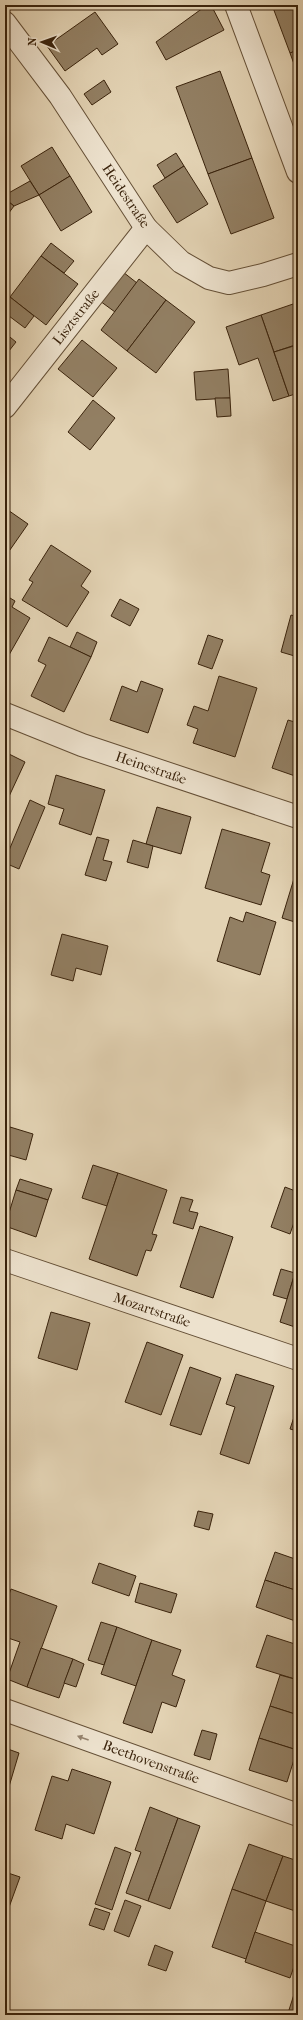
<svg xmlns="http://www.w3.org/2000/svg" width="303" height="2020" viewBox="0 0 303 2020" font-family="'IM FELL French Canon',serif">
	<rect width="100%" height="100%" fill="#e3d3b4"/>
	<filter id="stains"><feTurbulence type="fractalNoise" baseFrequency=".005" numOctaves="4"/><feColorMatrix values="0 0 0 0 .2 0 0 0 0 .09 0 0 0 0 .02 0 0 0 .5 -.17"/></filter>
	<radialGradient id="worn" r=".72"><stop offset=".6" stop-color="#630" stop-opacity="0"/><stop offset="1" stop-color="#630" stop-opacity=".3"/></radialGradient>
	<!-- building -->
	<g fill="#927f63" stroke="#3a230c">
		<polygon points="207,5 211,5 224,30 166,60 156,42"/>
		<polygon points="272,5 298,5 298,50 290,53"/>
		<polygon points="95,12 118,44 102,55 97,48 65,71 47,46"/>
		<polygon points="298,50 298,75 290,53"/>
		<polygon points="220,71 252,158 208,174 176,87"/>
		<polygon points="104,80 111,92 92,105 84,94"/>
		<polygon points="52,147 70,176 39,195 21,166"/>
		<polygon points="176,153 184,166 165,178 157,165"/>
		<polygon points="252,158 274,218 231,234 208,174"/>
		<polygon points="184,166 208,204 177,223 153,186"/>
		<polygon points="70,176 92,212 61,231 39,195"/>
		<polygon points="30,181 39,195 14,206 5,199 5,195"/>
		<polygon points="5,199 14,206 5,218"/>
		<polygon points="51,243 74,261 64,273 41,256"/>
		<polygon points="41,256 78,284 46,325 10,297"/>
		<polygon points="123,272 137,283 115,312 100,301"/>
		<polygon points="139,279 166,300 127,351 101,330"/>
		<polygon points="10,297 34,316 25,328 5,313 5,303"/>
		<polygon points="166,300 195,322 156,373 127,351"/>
		<polygon points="296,303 298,309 298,344 274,352 261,315"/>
		<polygon points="261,315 289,396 273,401 258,358 239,365 226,327"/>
		<polygon points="5,333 16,342 5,356"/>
		<polygon points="82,340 117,368 93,397 58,369"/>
		<polygon points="297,345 298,365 295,366 298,374 298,393 289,396 274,352"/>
		<polygon points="228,369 230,398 196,400 194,372"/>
		<polygon points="215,398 230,398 231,416 217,417"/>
		<polygon points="93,400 115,418 90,450 68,432"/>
		<polygon points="5,508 28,524 5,557"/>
		<polygon points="51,545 91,571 81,586 89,592 67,627 22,600 33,582 29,580"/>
		<polygon points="5,595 15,601 12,607 30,618 5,662"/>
		<polygon points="120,599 139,609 130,626 111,616"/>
		<polygon points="291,615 298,617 298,657 281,652"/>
		<polygon points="77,632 97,642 91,657 70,647"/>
		<polygon points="208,635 223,640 212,669 198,664"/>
		<polygon points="49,637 91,657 64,712 31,696 46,665 38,661"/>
		<polygon points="219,676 257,688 235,757 193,743 198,729 187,725 194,706 208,711"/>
		<polygon points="141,681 163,689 148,733 110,720 122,686 137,692"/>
		<polygon points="288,720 298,723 298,777 272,768"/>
		<polygon points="5,752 25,762 5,805"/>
		<polygon points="56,775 105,790 91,835 59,824 64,809 48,804"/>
		<polygon points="30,800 45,807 19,869 5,863 5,860"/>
		<polygon points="157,807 191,817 181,854 146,844"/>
		<polygon points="222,829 270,843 261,872 270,875 261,905 205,888"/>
		<polygon points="97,837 109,840 103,860 112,862 106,881 85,875"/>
		<polygon points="133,840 153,846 148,868 127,862"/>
		<polygon points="296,872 298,873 298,923 282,918"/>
		<polygon points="246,912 276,922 260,975 217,961 230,917 243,922"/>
		<polygon points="62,934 108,946 101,975 76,968 73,981 51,975"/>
		<polygon points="10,1127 33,1134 26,1160 5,1154 5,1143"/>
		<polygon points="93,1165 118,1173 107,1206 82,1198"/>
		<polygon points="118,1173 167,1190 152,1234 157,1235 151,1251 146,1250 137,1276 89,1259"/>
		<polygon points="20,1179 52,1189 48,1200 16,1190"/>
		<polygon points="285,1187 298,1192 298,1211 290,1234 271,1227"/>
		<polygon points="16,1190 48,1200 36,1237 5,1226"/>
		<polygon points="181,1197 193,1200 189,1211 198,1213 193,1229 173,1223"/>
		<polygon points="200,1226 233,1237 213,1298 180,1287"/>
		<polygon points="281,1269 295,1273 287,1299 273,1295"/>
		<polygon points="295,1273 298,1274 298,1328 280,1322"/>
		<polygon points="51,1312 90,1323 77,1370 38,1358"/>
		<polygon points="147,1342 183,1355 161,1415 125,1402"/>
		<polygon points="190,1367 221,1378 201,1435 170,1425"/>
		<polygon points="236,1374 274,1386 249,1464 220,1454 235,1407 226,1404"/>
		<polygon points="298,1405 298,1431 290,1429"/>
		<polygon points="198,1511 213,1514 209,1530 194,1526"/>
		<polygon points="275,1552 298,1560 298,1591 265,1580"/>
		<polygon points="99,1563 136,1576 129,1596 92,1583"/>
		<polygon points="265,1580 298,1591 298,1622 256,1607"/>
		<polygon points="140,1583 177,1594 171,1613 135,1602"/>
		<polygon points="11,1589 57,1606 27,1687 7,1679 20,1642 5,1637 5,1605"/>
		<polygon points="101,1622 117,1627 104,1665 88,1660"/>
		<polygon points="117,1627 152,1640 136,1686 101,1674"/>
		<polygon points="267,1635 298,1645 298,1680 256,1667"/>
		<polygon points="152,1640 181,1650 172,1675 185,1680 176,1707 162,1702 152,1733 123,1723"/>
		<polygon points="41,1648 73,1659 59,1698 27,1687"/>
		<polygon points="73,1659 84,1664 76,1687 64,1683"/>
		<polygon points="280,1675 298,1680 298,1715 270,1706"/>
		<polygon points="270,1706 298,1715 297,1750 259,1738"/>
		<polygon points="202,1730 217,1734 210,1760 194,1755"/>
		<polygon points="259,1738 297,1750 287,1782 249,1770"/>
		<polygon points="5,1748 19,1753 5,1800"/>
		<polygon points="72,1769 111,1782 94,1834 66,1824 62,1839 35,1830 52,1776 68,1781"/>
		<polygon points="150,1807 178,1818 148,1901 126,1893 141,1852 135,1850"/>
		<polygon points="178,1818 200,1826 170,1909 148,1901"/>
		<polygon points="249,1844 283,1856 266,1901 232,1889"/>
		<polygon points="115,1847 131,1853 112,1910 95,1904"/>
		<polygon points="283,1856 298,1861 298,1912 266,1901"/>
		<polygon points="5,1872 20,1877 8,1910 5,1909"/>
		<polygon points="232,1889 266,1901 246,1959 212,1947"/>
		<polygon points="125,1900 141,1906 129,1937 114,1931"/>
		<polygon points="95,1908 110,1913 104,1930 89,1925"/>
		<polygon points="255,1932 298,1947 298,1955 290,1978 245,1962"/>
		<polygon points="155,1945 173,1952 166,1971 148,1965"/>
		<polygon points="298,1982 298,2015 295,2015 288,2013"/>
	</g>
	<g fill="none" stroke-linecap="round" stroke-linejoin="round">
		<!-- street casing -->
		<g stroke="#644f36" stroke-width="24">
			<g id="street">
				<polyline points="236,5 298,172"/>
				<polyline points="5,23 60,96 146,228 181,262 209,278 229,283 263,275 298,264"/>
				<polyline points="5,407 146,228"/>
				<polyline points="5,714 82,745 298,817"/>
				<polyline points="5,1260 298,1359"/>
				<polyline points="5,1710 298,1815"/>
			</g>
		</g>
		<!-- street -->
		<use href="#street" stroke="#ede2ce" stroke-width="22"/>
	</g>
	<!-- one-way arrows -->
	<defs><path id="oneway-solid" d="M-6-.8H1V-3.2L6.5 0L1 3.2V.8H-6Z"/></defs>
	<use fill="#94826d" href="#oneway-solid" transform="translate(83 1738) rotate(-160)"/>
	<g text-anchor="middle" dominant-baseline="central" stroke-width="3.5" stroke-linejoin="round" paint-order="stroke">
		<!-- street labels -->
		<g font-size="14" fill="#3a230c" stroke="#ede2ce">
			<text transform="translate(126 196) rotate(56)">Heidestraße</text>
			<text transform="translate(76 317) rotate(-52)">Lisztstraße</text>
			<text transform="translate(151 768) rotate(19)">Heinestraße</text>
			<text transform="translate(152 1310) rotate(19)">Mozartstraße</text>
			<text transform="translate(151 1762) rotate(20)">Beethovenstraße</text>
		</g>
	</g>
	<!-- margin -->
	<rect width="303" height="2020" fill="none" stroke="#e3d3b4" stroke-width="20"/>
	<rect x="6" y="6" width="291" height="2008" fill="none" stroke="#3a230c" stroke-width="2"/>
	<rect x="10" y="10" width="283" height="2000" fill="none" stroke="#3a230c"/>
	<!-- north arrow -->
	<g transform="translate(42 42) rotate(272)" stroke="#ede2ce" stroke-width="3" paint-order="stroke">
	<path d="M0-3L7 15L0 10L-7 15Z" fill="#3a230c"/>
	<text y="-6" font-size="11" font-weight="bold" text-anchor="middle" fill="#3a230c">N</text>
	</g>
	<rect width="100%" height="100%" filter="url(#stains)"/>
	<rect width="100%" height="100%" fill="url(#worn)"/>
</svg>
